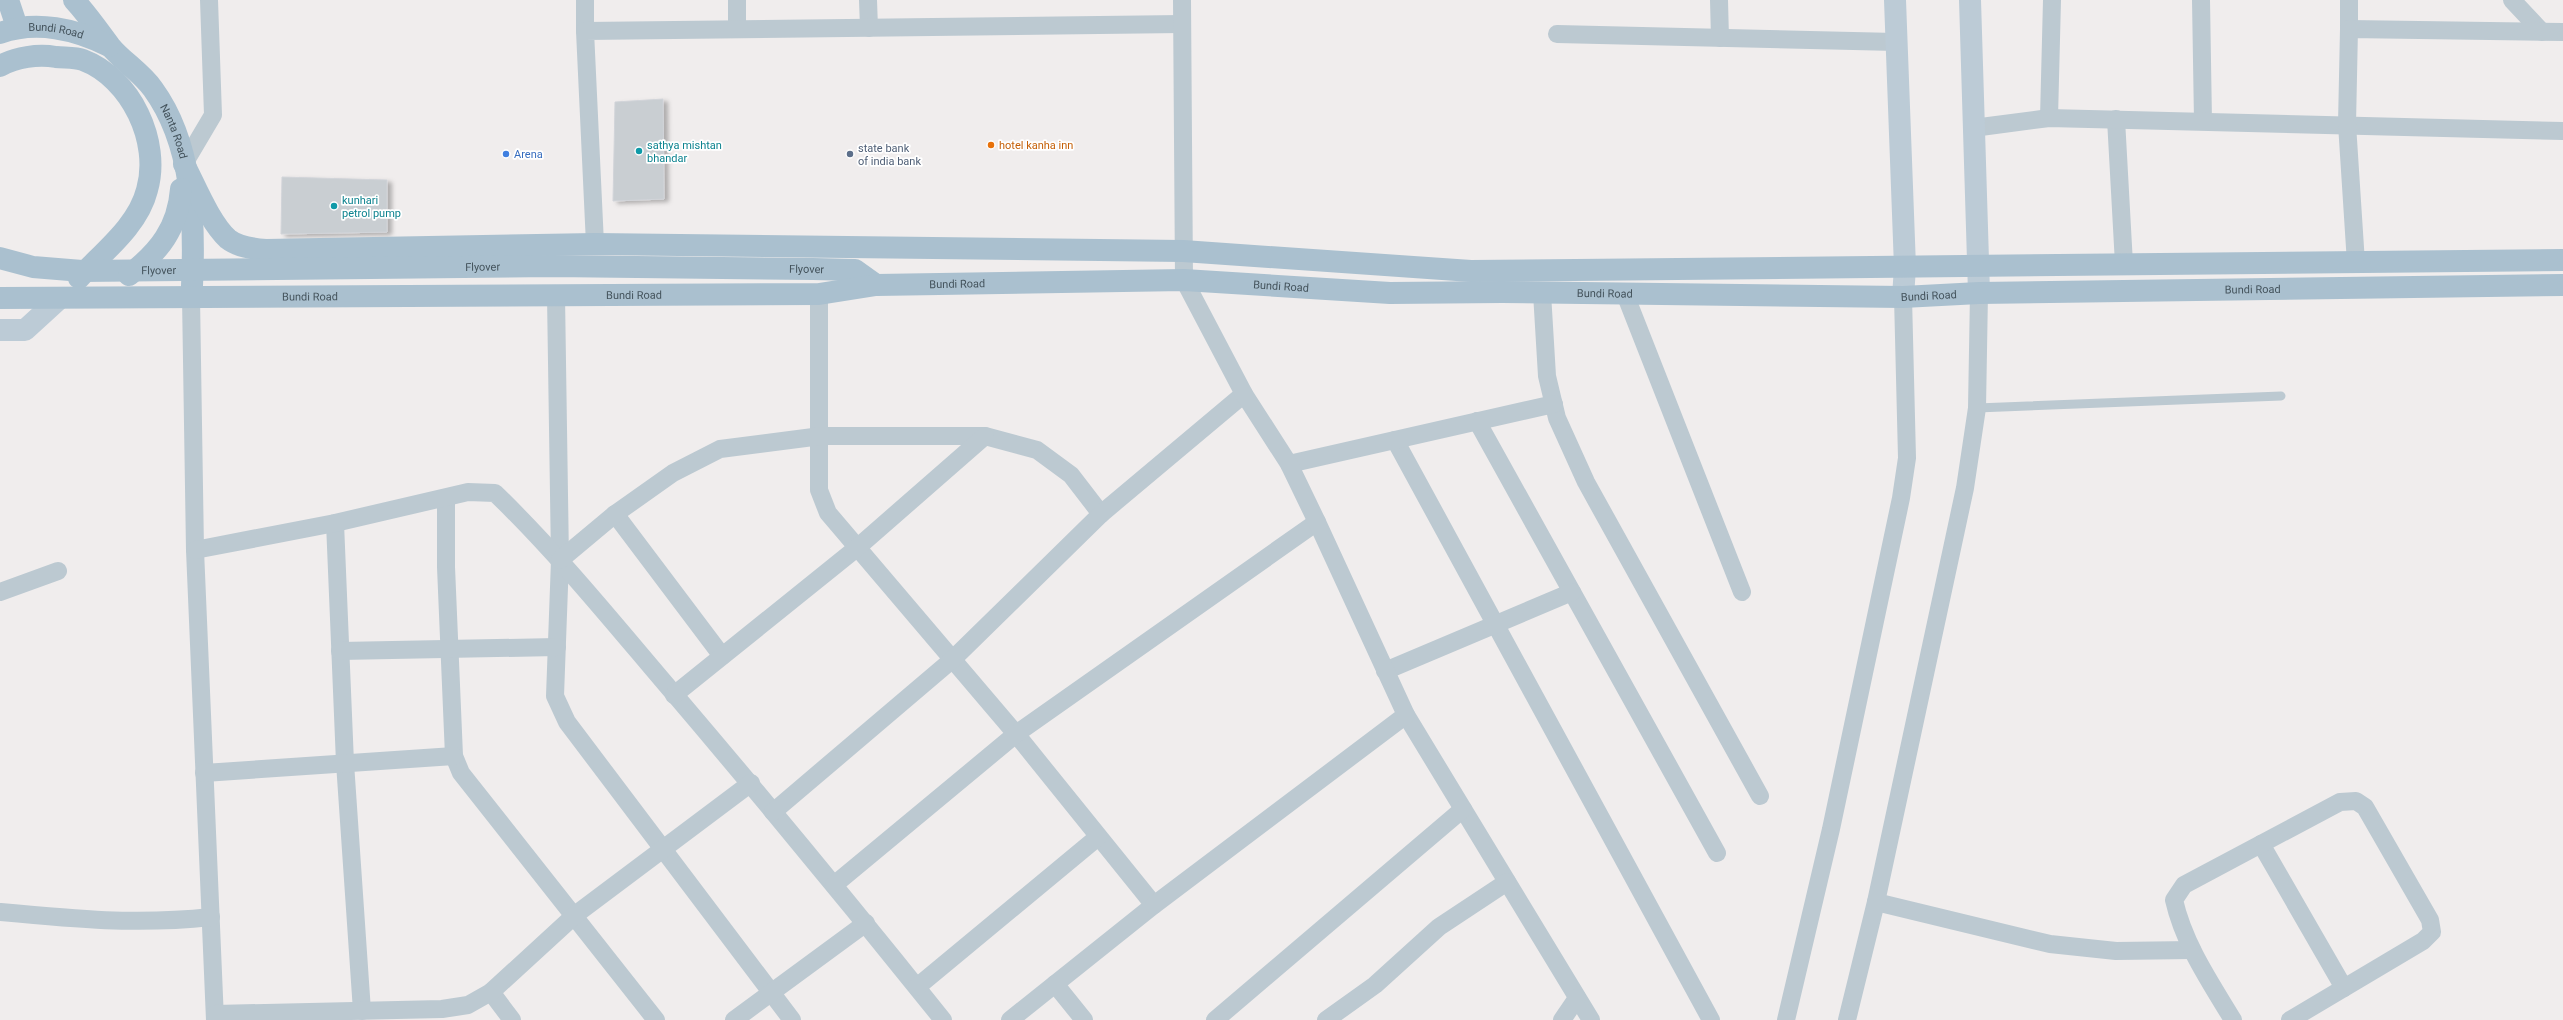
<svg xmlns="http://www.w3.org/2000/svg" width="2563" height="1020" viewBox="0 0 2563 1020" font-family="Roboto,sans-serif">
	<defs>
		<filter id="shadow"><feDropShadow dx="4.5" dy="2.5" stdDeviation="2" flood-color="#0004"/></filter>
	</defs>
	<rect width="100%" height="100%" fill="#f0eded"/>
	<!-- building -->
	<g fill="#c9ced2" stroke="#d1d4d9" filter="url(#shadow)">
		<polygon points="663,99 664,199 613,201 615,102"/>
		<polygon points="282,177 387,180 387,232 281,234"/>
	</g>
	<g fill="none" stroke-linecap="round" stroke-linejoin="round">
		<!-- lane -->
		<polyline stroke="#bcc9d1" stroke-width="9" points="1977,408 2281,396"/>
		<!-- street -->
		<g stroke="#bcc9d1" stroke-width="18">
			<polyline points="737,0 737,29"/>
			<polyline points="868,0 869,28"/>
			<polyline points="1719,0 1720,38"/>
			<polyline points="2201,0 2203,121"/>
			<polyline points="2512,0 2542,32"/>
			<polyline points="2349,29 2349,0"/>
			<polyline points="585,31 585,0"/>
			<polyline points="1557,34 1896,42"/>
			<polyline points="2049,118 2052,0"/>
			<polyline points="2116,119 2124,264"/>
			<polyline points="1973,128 2049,118 2563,131"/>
			<polyline points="184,164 213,115 209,0"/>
			<polyline points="595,244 585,31 1182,24"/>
			<polyline points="2356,263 2347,124 2349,29 2563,32"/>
			<polyline points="1542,293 1547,376 1557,418 1586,482 1760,796"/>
			<polyline points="819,294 819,490 828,513 1016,734 1154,905 1010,1020"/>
			<polyline points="1625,294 1742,592"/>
			<polyline points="556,296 560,560 555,696 567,722 792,1020"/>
			<polyline points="191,297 195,550 215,1020"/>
			<polyline points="1477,421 1717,853"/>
			<polyline points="1395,440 1711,1020"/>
			<polyline points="1289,464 1554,404"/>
			<polyline points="446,498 446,567 454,756 461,773 656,1020"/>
			<polyline points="615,514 722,656"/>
			<polyline points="335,523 345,763 362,1011"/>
			<path d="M195,550L335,523L468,492L495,493C560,556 616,626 675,695C766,802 855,910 943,1020"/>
			<polyline points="560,560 615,514 673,473 720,449 821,436 985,436 1037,450 1071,475 1101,514"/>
			<polyline points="0,592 58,571"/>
			<polyline points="340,651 557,647"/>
			<polyline points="1385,671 1572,592"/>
			<polyline points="674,695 858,547 985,436"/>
			<polyline points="1406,715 1591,1020"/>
			<polyline points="204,773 454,756"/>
			<polyline points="773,812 953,659 1101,514 1244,394"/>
			<polyline points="2261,844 2344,988"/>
			<polyline points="834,885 1016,734 1317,522"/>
			<polyline points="1876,902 2050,944 2116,951 2192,950"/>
			<polyline points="1154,905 1406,715 1317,522 1289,464 1244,394 1184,280 1182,0"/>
			<path d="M0,912C74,919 137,925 211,917"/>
			<polyline points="1055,984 1084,1020"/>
			<polyline points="917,987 1098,837"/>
			<polyline points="491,992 512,1020"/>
			<polyline points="215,1014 442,1009 468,1005 491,992 575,915 751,783"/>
			<polyline points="734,1020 866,923"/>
			<polyline points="1215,1020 1463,809"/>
			<polyline points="1326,1020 1375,985 1439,927 1507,882"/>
			<polyline points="1562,1020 1577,998"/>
			<polyline points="1786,1020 1831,829 1901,498 1907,458 1903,297"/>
			<polyline points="1847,1020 1876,902 1965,488 1977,408 1979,293"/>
			<path d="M2233,1020C2210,982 2184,944 2174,900L2184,885L2340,802L2356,801L2365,807L2430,920L2432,932L2423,941L2290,1020"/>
		</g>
		<!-- secondary -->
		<g stroke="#bccbd6" stroke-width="22">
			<polyline points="1895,0 1905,267 1903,297"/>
			<polyline points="1970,0 1979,293"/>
			<polyline points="0,330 25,330 60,298"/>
		</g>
		<!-- primary -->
		<g stroke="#aac0cf" stroke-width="22">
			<polyline points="8,0 17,27"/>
			<path id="s1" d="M74,0C87,14 98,30 110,46C122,61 141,72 153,89C193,144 195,220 192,286"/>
			<path id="s2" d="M0,33C36,20 76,29 109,46"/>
			<path d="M0,66C16,57 38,54 56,57C64,58 75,57 83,60C131,78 161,142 147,190C138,226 103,252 79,278"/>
			<path d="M184,164C195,185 210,223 228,239C238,247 254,249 266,250L595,244L1183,251L1471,271L2563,260"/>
			<path id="s3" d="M0,258L33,267L82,271L553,266L813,269L855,270L876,285"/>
			<path d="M129,275C159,252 178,228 181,189"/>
			<path id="s4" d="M0,298L819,294L876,285L1184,280L1390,293L1502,292L1903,297L1979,293L2563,285"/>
		</g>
	</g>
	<!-- markers -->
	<circle fill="#e8710a" stroke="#fff" stroke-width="1.5" cx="991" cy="145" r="4"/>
	<g fill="#0f9aa8" stroke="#fff" stroke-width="1.5">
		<circle cx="639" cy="151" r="4"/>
		<circle cx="334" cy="206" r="4"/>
	</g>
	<circle fill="#3f7fe0" stroke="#fff" stroke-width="1.5" cx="506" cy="154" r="4"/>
	<circle fill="#5c6f8a" stroke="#fff" stroke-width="1.5" cx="850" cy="154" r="4"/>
	<g text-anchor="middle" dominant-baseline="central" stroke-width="3.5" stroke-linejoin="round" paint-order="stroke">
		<!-- street labels -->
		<g font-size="11" fill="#44535c" stroke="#fff">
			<text stroke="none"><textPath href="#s2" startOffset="57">Bundi Road</textPath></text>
			<text stroke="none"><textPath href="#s1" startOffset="167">Nanta Road</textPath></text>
			<text stroke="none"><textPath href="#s3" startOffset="484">Flyover</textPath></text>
			<text stroke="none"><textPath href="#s3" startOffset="808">Flyover</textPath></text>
			<text stroke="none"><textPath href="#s3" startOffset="160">Flyover</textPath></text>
			<text stroke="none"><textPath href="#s4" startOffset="958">Bundi Road</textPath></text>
			<text stroke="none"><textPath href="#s4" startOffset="1282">Bundi Road</textPath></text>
			<text stroke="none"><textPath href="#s4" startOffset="2254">Bundi Road</textPath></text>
			<text stroke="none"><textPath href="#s4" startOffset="634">Bundi Road</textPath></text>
			<text stroke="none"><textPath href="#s4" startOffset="1606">Bundi Road</textPath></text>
			<text stroke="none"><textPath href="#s4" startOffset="1930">Bundi Road</textPath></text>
			<text stroke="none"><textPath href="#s4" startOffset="310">Bundi Road</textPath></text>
		</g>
		<!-- culture labels -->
		<g font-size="11" fill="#0d838f" stroke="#fff" text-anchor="start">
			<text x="647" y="145">sathya mishtan<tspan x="647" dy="13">bhandar</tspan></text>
			<text x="342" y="200">kunhari<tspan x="342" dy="13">petrol pump</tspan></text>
		</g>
		<!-- food labels -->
		<g font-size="11" fill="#c56008" stroke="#fff" text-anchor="start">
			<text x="999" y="145">hotel kanha inn</text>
		</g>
		<!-- service labels -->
		<g font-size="11" fill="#4e5e75" stroke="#fff" text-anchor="start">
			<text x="858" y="148">state bank<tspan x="858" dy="13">of india bank</tspan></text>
		</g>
		<!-- shop labels -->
		<g font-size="11" fill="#366cbe" stroke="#fff" text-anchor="start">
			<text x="514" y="154">Arena</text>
		</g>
	</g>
</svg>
